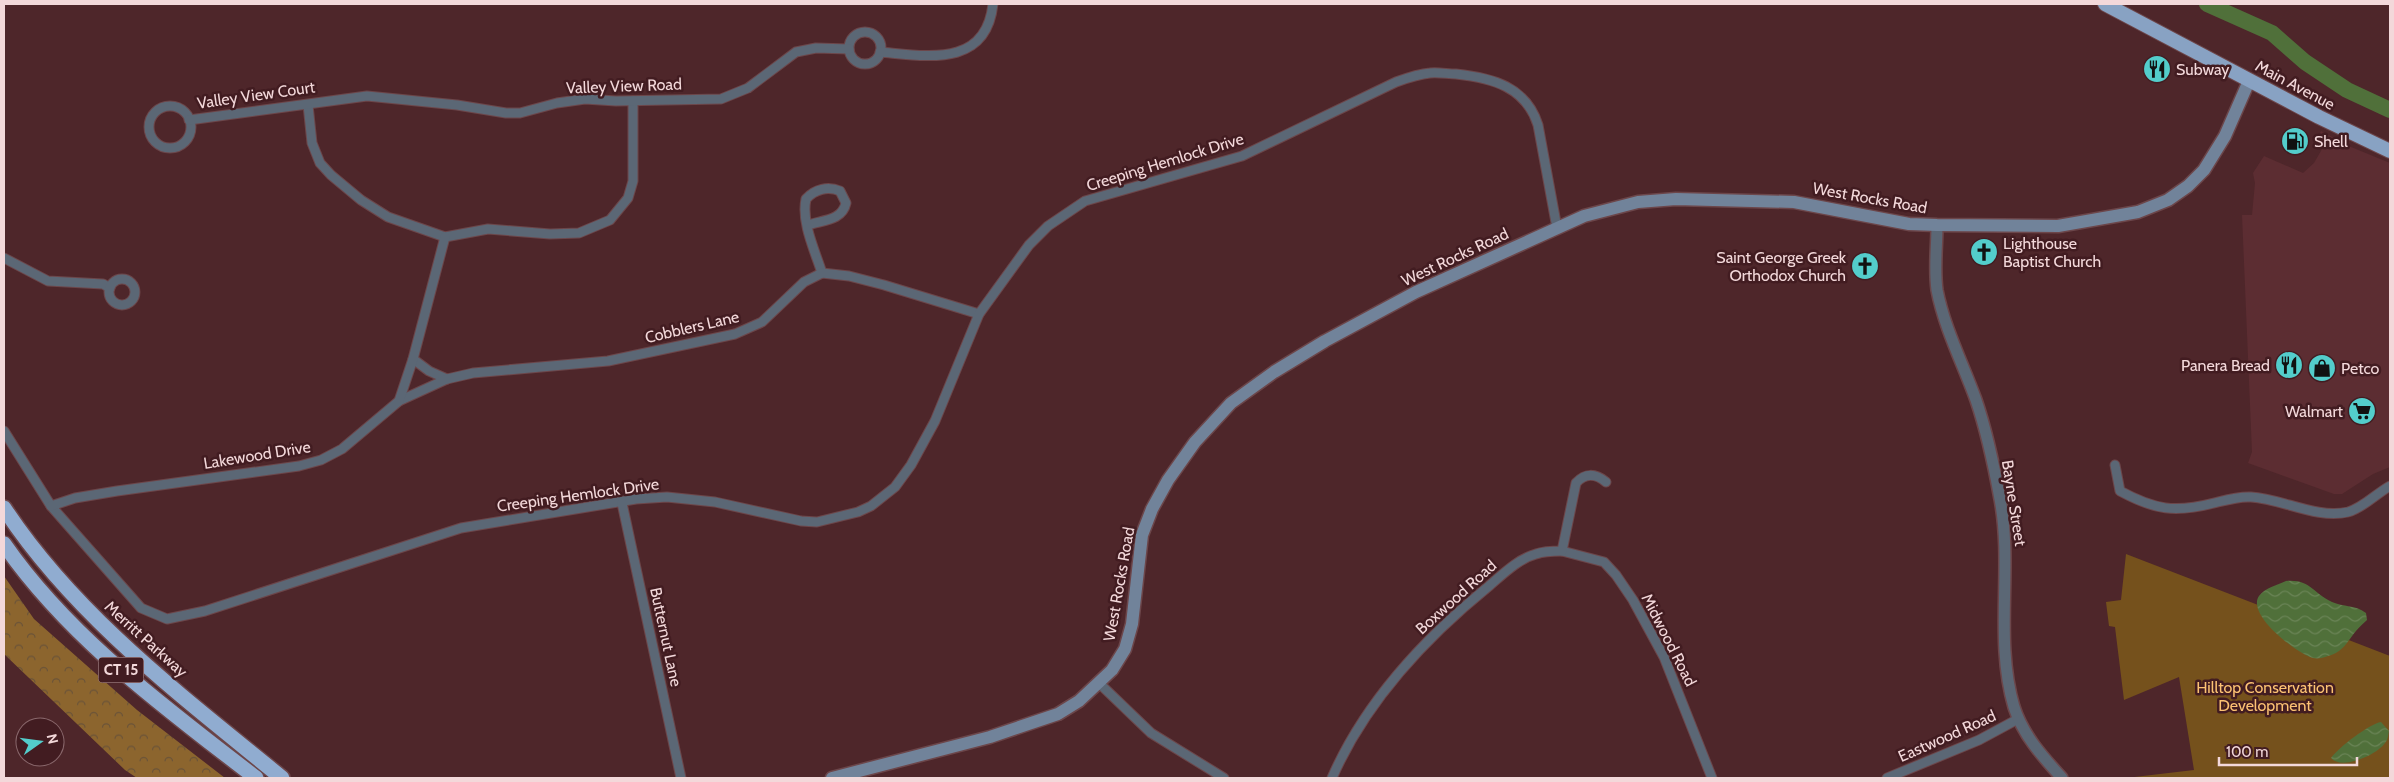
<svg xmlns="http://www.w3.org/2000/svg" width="2394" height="782" viewBox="0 0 2394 782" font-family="Cabin,sans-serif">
	<defs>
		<pattern id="forest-crowns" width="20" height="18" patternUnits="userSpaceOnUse" patternTransform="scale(1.25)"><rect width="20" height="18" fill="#8c652e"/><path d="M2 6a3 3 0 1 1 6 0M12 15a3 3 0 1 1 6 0" fill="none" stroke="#6a5338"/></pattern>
		<pattern id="water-waves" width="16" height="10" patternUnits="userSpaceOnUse" patternTransform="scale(1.25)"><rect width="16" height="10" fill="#50703a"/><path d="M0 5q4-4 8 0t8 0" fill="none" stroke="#6a8456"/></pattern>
	</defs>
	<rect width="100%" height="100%" fill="#4e262a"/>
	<!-- built -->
	<polygon fill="#5c2d32" points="2321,131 2351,147 2390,163 2390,467 2373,474 2342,494 2334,494 2248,463 2252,452 2242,215 2252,215 2255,183 2253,173 2264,156 2303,173 2314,163 2325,144 2320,141 2323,136 2320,133"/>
	<!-- forest -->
	<polygon fill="url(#forest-crowns)" points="4,576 34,619 137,710 225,778 137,778 125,770 4,654"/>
	<!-- green -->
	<polygon fill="#75511c" points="2126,554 2390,656 2390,778 2126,778 2194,770 2179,677 2124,700 2115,627 2109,626 2106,602 2121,600"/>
	<!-- water -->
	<g fill="url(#water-waves)">
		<path d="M2286,581C2311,579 2312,593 2332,602C2343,607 2356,605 2366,613L2367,620C2363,624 2359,627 2356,631C2347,642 2343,652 2328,656C2323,658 2318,659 2313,658C2298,654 2246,615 2259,596C2265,588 2277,585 2286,581Z"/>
		<path d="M2381,722L2389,731C2388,735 2388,740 2385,743C2378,754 2342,771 2331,758C2338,748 2369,724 2381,722Z"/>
	</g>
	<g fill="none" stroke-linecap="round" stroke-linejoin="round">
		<!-- river -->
		<polyline stroke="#50703a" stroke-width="16" points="2207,4 2272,33 2305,62 2347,90 2390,110"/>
		<!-- minor casing -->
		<g stroke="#6c464a" stroke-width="11">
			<g id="minor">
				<circle cx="865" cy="48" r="16"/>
				<path d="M880,52C927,56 986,68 993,4"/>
				<polyline points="308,105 312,143 320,163 331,175 361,200 388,217 445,237 488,229 550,234 579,233 610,220 628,198 633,181 633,101"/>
				<circle cx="170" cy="127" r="21"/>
				<polyline points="189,120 367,96 457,105 506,113 520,113 557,103 585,99 616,101 721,99 748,88 796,52 816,48 849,49"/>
				<path d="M808,225C822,220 842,221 846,203L840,191C828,186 815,189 806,199C801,222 815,251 822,273"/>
				<polyline points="4,258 48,281 103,284 110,288"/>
				<circle cx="122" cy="292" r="13"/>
				<polyline points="413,359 429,371 447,379"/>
				<polyline points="399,401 447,379 473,373 608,361 735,334 762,322 804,282 822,273 849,276 884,285 979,314"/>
				<path d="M4,431L51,506L141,608L167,619L205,611L461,528L636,499L667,497L715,502L801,521L817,522L858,512L871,506L895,487L911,465L935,421L979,314L1029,245L1048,226L1085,201L1242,156L1396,82C1407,78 1418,74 1430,73C1438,72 1448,74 1456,74C1493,78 1526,87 1538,125L1557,228"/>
				<path d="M2115,465L2120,491C2155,510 2175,513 2214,503C2226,500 2239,496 2251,497C2283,499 2316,519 2348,512C2363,508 2377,493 2390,486"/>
				<polyline points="622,503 681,778"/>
				<polyline points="51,506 75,498 117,491 299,466 321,460 342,449 399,401 413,359 445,237"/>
				<polyline points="1562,551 1604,562 1616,575 1633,600 1664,657 1712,778"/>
				<polyline points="1100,684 1151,733 1224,778"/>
				<path d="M1332,778C1365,702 1425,638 1489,586C1503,574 1518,559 1536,554C1544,551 1553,551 1562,551L1576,483C1585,473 1595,473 1606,482"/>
				<polyline points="1887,778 1979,740 2018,719"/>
			</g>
		</g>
		<!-- tertiary casing -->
		<g stroke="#6c464a" stroke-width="14">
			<path id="tertiary" d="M1937,225C1937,247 1934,268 1937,290C1944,327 1963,364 1976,400C1987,432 1994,466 2000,499C2013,568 1994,639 2014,707C2023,735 2042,756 2062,778"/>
		</g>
		<!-- secondary casing -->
		<g stroke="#6c464a" stroke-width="15">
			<polyline id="secondary" points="832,778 990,737 1058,714 1079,701 1112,670 1125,649 1132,624 1142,535 1152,509 1168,480 1195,442 1231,403 1274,372 1325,341 1416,292 1584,216 1638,202 1676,199 1794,202 1909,224 1937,225 2058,226 2138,212 2168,200 2188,186 2204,170 2225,136 2249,81"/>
		</g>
		<!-- trunk casing -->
		<g stroke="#6c464a" stroke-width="16">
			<polyline id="trunk" points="2105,4 2319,117 2390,151"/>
		</g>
		<!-- motorway casing -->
		<g stroke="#6c464a" stroke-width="18">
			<g id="motorway">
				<path d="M4,508C75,616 183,697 282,778"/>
				<path d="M4,544C70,639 166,708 256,778"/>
			</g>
		</g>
		<!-- minor -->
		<use href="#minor" stroke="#5b6775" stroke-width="9"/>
		<!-- tertiary -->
		<use href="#tertiary" stroke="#5b6775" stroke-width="11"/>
		<!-- secondary -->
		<use href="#secondary" stroke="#71839a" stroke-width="12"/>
		<!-- trunk -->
		<use href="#trunk" stroke="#88a2c3" stroke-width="14"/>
		<!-- motorway -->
		<use href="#motorway" stroke="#90acd0" stroke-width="15"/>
	</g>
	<!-- icons -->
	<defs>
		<g id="restaurant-disc" transform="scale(1.4375)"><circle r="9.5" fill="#53cdcb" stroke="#421c21"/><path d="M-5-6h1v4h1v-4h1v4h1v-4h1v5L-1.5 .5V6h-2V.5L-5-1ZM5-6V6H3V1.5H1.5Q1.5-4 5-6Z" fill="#111"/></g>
		<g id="fuel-disc" transform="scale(1.4375)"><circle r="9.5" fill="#53cdcb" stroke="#421c21"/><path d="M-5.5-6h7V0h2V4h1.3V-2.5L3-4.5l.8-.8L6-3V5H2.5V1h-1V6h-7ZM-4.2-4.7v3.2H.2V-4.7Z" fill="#111"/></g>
		<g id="church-disc" transform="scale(1.4375)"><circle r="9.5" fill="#53cdcb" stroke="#421c21"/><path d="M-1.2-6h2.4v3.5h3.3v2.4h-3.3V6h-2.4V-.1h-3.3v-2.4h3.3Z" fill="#111"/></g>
		<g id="shop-disc" transform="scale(1.4375)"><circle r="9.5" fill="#53cdcb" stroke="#421c21"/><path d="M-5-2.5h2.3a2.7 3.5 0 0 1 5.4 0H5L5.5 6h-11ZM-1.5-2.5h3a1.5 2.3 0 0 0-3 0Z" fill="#111"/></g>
		<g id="supermarket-disc" transform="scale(1.4375)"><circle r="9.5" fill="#53cdcb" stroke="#421c21"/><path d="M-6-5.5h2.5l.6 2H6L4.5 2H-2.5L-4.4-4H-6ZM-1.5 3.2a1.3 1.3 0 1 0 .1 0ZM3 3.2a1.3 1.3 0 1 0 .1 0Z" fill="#111"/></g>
	</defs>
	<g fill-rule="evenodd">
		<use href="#restaurant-disc" x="2157" y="69"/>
		<use href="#fuel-disc" x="2295" y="141"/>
		<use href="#church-disc" x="1984" y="252"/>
		<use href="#church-disc" x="1865" y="266"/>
		<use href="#restaurant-disc" x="2289" y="365"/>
		<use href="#shop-disc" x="2322" y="368"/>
		<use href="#supermarket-disc" x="2362" y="411"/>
	</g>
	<g text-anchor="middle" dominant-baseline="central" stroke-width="5" stroke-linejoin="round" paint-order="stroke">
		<!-- shield labels -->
		<rect fill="#421c21" stroke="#bea0a2" stroke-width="1" x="98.5" y="657.5" width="45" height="25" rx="4"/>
		<g font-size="15" font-weight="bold" fill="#f3d8da">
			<text x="121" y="670">CT 15</text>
		</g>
		<!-- poi labels -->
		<g font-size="16" fill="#f3d8da" stroke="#421c21" text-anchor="start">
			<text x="2176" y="69">Subway</text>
			<text x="2314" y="141">Shell</text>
			<text x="2003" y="243">Lighthouse<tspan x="2003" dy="18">Baptist Church</tspan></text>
			<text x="1846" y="257" text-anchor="end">Saint George Greek<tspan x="1846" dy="18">Orthodox Church</tspan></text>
			<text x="2270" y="365" text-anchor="end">Panera Bread</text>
			<text x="2341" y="368">Petco</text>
			<text x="2343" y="411" text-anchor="end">Walmart</text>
		</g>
		<!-- street labels -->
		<g font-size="16" fill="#f3d8da" stroke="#421c21">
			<text transform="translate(2295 85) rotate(28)">Main Avenue</text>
			<text transform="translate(624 86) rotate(-2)">Valley View Road</text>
			<text transform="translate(256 95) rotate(-8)">Valley View Court</text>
			<text transform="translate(1165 162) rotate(-17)">Creeping Hemlock Drive</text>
			<text transform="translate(1870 198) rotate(10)">West Rocks Road</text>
			<text transform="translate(1455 257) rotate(-25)">West Rocks Road</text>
			<text transform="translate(692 327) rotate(-13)">Cobblers Lane</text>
			<text transform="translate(257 455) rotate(-9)">Lakewood Drive</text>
			<text transform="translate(578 495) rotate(-8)">Creeping Hemlock Drive</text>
			<text transform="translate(2014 503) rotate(81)">Bayne Street</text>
			<text transform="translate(1119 584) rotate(-80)">West Rocks Road</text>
			<text transform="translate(1456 597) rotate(-42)">Boxwood Road</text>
			<text transform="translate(666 637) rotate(78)">Butternut Lane</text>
			<text transform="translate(146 639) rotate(42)">Merritt Parkway</text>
			<text transform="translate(1669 640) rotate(63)">Midwood Road</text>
			<text transform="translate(1947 736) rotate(-24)">Eastwood Road</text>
		</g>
		<!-- park labels -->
		<g font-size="16" fill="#fcc273" stroke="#421c21">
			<text x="2265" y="687">Hilltop Conservation<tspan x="2265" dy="18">Development</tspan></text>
		</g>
	</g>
	<!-- border -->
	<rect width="2394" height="782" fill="none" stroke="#f3d8da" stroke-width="10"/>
	<!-- north arrow -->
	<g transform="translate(40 742) rotate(76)"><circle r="24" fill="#421c21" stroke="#89676b"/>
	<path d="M0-4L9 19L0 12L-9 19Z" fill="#53cdcb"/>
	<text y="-8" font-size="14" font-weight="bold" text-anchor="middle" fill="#f3d8da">N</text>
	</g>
	<!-- scale -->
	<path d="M2219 757v8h138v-8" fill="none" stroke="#f3d8da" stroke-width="2.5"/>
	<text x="2226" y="757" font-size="15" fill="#f3d8da" stroke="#421c21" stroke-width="4" paint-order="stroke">100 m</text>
</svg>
